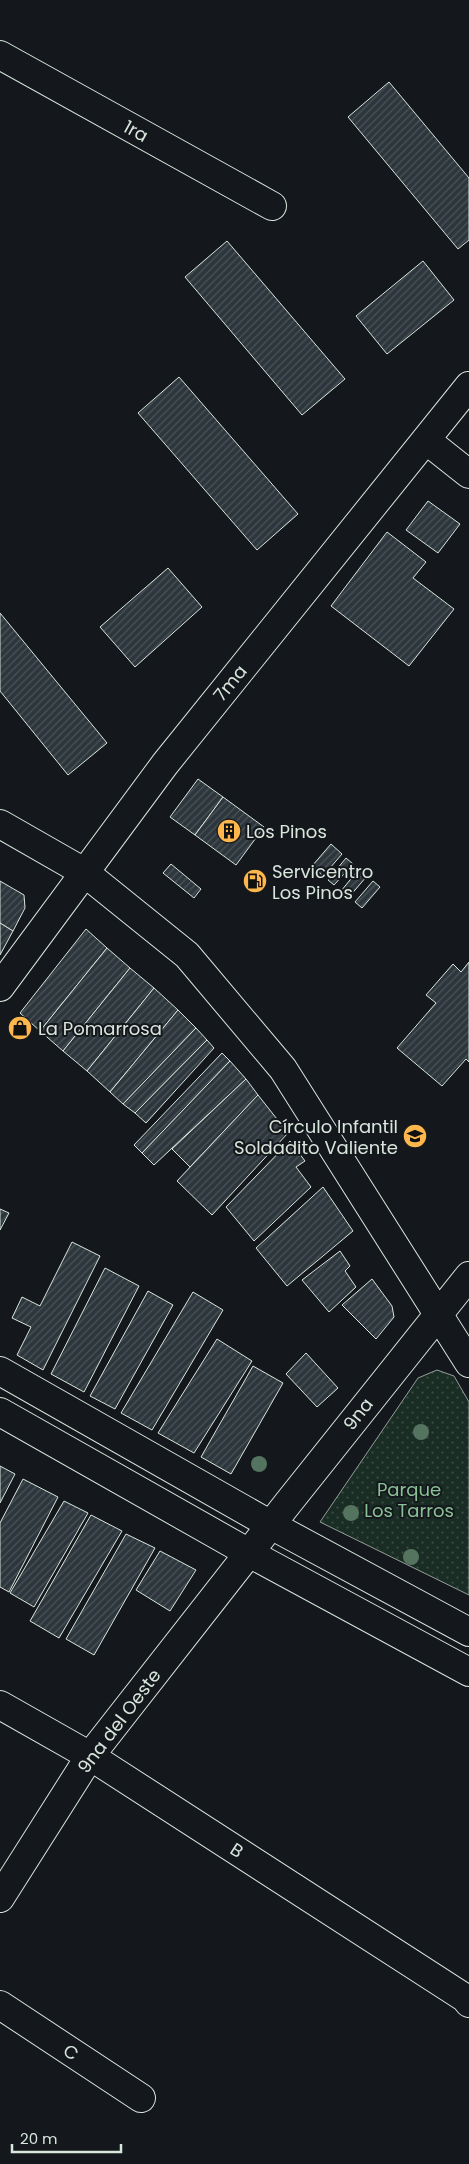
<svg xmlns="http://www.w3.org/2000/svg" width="469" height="2164" viewBox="0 0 469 2164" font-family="Poppins,sans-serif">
	<defs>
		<pattern id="green-dots" width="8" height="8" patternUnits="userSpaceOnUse" patternTransform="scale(1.25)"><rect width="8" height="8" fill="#1a2d24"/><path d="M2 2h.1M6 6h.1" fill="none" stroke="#3b4b43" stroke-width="1.8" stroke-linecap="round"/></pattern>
		<pattern id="building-hatch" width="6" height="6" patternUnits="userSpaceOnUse" patternTransform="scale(1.25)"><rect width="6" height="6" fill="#2c363c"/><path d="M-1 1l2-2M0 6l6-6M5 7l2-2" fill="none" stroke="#4a5358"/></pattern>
	</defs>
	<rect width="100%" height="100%" fill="#14181c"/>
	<!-- green -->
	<polygon fill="url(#green-dots)" stroke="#939e99" points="437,1370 454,1376 469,1402 469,1595 320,1522 418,1378"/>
	<!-- building -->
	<g fill="url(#building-hatch)" stroke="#d8e6dc">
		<polygon points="389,82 469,178 469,240 458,249 348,117"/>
		<polygon points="227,241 345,379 302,415 185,277"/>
		<polygon points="423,261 454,300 387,354 356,316"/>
		<polygon points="179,377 298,514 257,550 138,413"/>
		<polygon points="428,501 460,524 438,553 406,530"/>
		<polygon points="387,532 426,562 413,578 454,609 409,666 331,606"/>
		<polygon points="168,568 202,607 135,667 100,627"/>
		<polygon points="0,613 107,743 68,775 0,691"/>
		<polygon points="198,779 223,797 195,835 170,817"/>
		<polygon points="223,797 264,827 236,865 195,835"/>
		<polygon points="331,844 342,854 323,876 312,866"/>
		<polygon points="346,858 353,864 334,885 328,880"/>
		<polygon points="171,864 201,889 194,898 163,873"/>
		<polygon points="359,869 367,876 349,897 341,891"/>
		<polygon points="0,881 24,895 25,908 13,931 0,923"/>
		<polygon points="373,881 380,887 362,908 355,902"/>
		<polygon points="0,923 13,931 0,955"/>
		<polygon points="86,929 107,948 40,1031 20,1013"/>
		<polygon points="107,948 130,968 63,1051 40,1031"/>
		<polygon points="469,962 469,1062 466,1059 442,1086 397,1048 436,1003 426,995 453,964 461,972"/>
		<polygon points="130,968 154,988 87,1071 63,1051"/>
		<polygon points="154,988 178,1010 110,1092 87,1071"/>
		<polygon points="178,1010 196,1028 123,1104 110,1092"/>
		<polygon points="196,1028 207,1040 135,1113 123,1104"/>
		<polygon points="207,1040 214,1048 146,1123 135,1113"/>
		<polygon points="222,1053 230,1061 142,1153 134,1145"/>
		<polygon points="230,1061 246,1079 154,1165 142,1153"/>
		<polygon points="246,1079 258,1095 190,1167 172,1149"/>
		<polygon points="258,1095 288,1133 212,1215 177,1181"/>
		<polygon points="290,1141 305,1161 296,1167 311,1187 254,1241 226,1207"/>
		<polygon points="323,1187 353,1231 287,1286 256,1248"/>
		<polygon points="0,1209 9,1213 0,1230"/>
		<polygon points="72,1242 100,1256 43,1370 17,1355 31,1327 12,1318 22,1297 40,1306"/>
		<polygon points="340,1251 350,1266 345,1271 356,1287 329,1312 302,1280"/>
		<polygon points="105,1268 139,1286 84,1392 51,1374"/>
		<polygon points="372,1279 392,1306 394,1317 376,1339 342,1305"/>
		<polygon points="148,1291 173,1305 115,1409 90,1396"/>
		<polygon points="193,1292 223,1310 152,1430 121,1413"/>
		<polygon points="217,1339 252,1361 194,1453 158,1433"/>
		<polygon points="306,1353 338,1388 317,1407 286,1374"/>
		<polygon points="253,1366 283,1383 231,1474 201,1457"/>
		<polygon points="0,1466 15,1474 0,1503"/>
		<polygon points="23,1479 58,1497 9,1592 0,1587 0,1523"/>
		<polygon points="64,1501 88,1513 34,1607 10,1593"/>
		<polygon points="91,1515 122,1531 59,1638 30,1621"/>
		<polygon points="126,1534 155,1548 94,1655 66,1639"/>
		<polygon points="160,1551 196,1570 170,1611 136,1590"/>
	</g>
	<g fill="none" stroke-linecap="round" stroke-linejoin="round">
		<!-- minor casing -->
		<g stroke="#d8e6dc" stroke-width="30">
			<g id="minor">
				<polyline points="0,55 272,206"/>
				<polyline points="426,440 469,474"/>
				<polyline points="0,824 84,872 187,955 283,1069 469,1363"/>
				<polyline points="0,987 165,764 469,386"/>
				<polyline points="0,1705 90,1756 465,1998 469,2003"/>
				<polyline points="0,1898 90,1756 288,1503 469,1276"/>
				<polyline points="0,2005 141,2098"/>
			</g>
		</g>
		<!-- major casing -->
		<g stroke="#d8e6dc" stroke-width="30">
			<g id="major">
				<polyline points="0,1371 271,1525 469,1632"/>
				<polyline points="0,1412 249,1553 469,1672"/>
			</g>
		</g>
		<!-- minor -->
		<use href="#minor" stroke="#14181c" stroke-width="28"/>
		<!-- major -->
		<use href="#major" stroke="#14181c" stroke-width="28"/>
	</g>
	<!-- trees -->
	<g fill="#55745f">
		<circle cx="421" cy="1432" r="8"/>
		<circle cx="259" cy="1464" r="8"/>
		<circle cx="351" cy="1513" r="8"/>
		<circle cx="411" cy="1557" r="8"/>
	</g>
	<!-- icons -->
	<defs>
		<g id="building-disc" transform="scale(1.25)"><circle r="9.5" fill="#ffb74d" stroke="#14181c"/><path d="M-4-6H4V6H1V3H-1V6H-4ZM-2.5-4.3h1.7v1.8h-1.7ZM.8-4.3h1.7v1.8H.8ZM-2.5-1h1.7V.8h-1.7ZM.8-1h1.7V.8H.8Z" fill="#111"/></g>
		<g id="fuel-disc" transform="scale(1.25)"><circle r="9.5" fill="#ffb74d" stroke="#14181c"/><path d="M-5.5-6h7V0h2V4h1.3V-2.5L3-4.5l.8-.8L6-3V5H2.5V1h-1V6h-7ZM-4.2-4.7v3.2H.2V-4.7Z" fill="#111"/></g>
		<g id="shop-disc" transform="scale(1.25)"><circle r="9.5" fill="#ffb74d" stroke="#14181c"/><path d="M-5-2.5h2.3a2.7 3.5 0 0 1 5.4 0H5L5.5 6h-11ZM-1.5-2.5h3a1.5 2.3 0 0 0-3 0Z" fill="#111"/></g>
		<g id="school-disc" transform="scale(1.25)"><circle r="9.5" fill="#ffb74d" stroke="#14181c"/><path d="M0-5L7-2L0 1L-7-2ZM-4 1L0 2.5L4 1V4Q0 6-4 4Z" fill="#111"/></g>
	</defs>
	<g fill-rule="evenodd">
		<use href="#building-disc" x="229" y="831"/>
		<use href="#fuel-disc" x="255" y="881"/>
		<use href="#shop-disc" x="20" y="1028"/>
		<use href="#school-disc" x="415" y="1136"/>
	</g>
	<g text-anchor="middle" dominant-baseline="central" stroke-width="4" stroke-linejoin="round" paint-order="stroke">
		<!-- street labels -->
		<g font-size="18" fill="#d8e6dc" stroke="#14181c">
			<text transform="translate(136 131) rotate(29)">1ra</text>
			<text transform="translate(230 683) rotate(-51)">7ma</text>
			<text transform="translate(358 1414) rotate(-52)">9na</text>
			<text transform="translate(119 1721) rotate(-53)">9na del Oeste</text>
			<text transform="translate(237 1850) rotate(33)">B</text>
			<text transform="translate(71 2052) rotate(33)">C</text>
		</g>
		<!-- poi labels -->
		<g font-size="18" fill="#d8e6dc" stroke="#14181c" text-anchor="start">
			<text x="246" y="831">Los Pinos</text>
			<text x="272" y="871">Servicentro<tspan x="272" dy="21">Los Pinos</tspan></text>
			<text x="38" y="1028">La Pomarrosa</text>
			<text x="398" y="1126" text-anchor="end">Círculo Infantil<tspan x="398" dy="21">Soldadito Valiente</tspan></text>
		</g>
		<!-- park labels -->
		<g font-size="18" fill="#8ac095" stroke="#14181c">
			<text x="409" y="1489">Parque<tspan x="409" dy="21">Los Tarros</tspan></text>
		</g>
	</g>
	<!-- scale -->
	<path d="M12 2144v8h109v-8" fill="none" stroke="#d8e6dc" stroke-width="2.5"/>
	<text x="20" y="2144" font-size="15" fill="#d8e6dc" stroke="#14181c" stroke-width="4" paint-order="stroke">20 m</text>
</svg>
